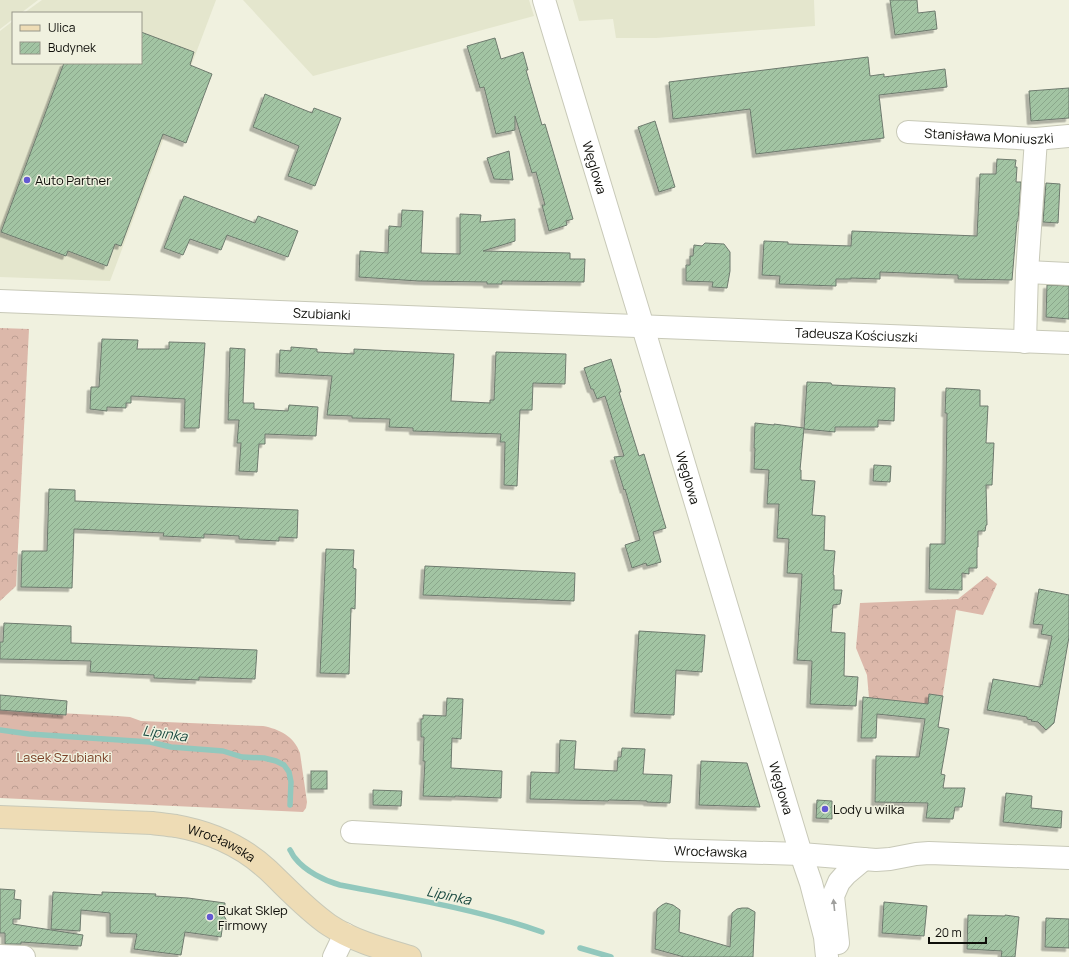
<svg xmlns="http://www.w3.org/2000/svg" width="1069" height="957" viewBox="0 0 1069 957" font-family="Manrope,sans-serif">
	<defs>
		<pattern id="forest-crowns" width="20" height="18" patternUnits="userSpaceOnUse"><rect width="20" height="18" fill="#dcb8aa"/><path d="M2 6a3 3 0 1 1 6 0M12 15a3 3 0 1 1 6 0" fill="none" stroke="#bc9d91"/></pattern>
		<pattern id="building-hatch" width="6" height="6" patternUnits="userSpaceOnUse"><rect width="6" height="6" fill="#a2c4a3"/><path d="M-1 1l2-2M0 6l6-6M5 7l2-2" fill="none" stroke="#8aa78b"/></pattern>
		<filter id="shadow"><feDropShadow dx="-3.5" dy="3.5" stdDeviation="0" flood-color="#0004"/></filter>
	</defs>
	<rect width="100%" height="100%" fill="#f0f1df"/>
	<!-- built -->
	<g fill="#e4e6cd">
		<polygon points="0,0 38,0 21,13 13,13 13,19 0,29"/>
		<polygon points="42,0 216,0 110,281 0,277 0,31 13,21 13,63 141,63 141,13 24,13"/>
		<polygon points="243,0 529,0 534,16 313,76"/>
		<polygon points="573,0 814,0 815,26 656,38 616,38 613,19 579,21"/>
	</g>
	<!-- forest -->
	<g fill="url(#forest-crowns)">
		<polygon points="0,328 29,329 16,586 0,601"/>
		<polygon points="987,576 997,584 983,615 956,610 941,706 869,698 867,675 856,648 860,603 958,599"/>
		<path d="M0,710L117,716L130,717L141,721L263,726C279,729 294,736 300,753L307,802L306,808L303,812L0,798Z"/>
	</g>
	<g fill="none" stroke-linecap="round" stroke-linejoin="round">
		<!-- stream -->
		<g stroke="#92c8bd" stroke-width="5.5">
			<polyline points="0,730 29,734 150,742 171,747 223,751 242,757 264,758 276,761 284,765 289,772 291,782 290,805"/>
			<path d="M290,850C292,853 293,856 295,858C305,871 325,881 340,885C408,898 476,909 542,932"/>
			<polyline points="580,948 611,957"/>
		</g>
	</g>
	<!-- building -->
	<g fill="url(#building-hatch)" stroke="#6e7a6e" filter="url(#shadow)">
		<polygon points="890,0 917,0 918,13 935,11 937,29 895,35"/>
		<polygon points="141,32 194,52 190,65 212,74 186,143 163,134 121,246 115,244 107,266 68,251 66,256 1,232 64,63 141,63"/>
		<polygon points="495,38 501,59 523,52 528,70 526,70 542,125 545,124 573,219 566,221 567,225 549,231 542,205 545,205 536,172 532,173 515,116 515,130 496,134 484,87 480,88 467,46"/>
		<polygon points="868,57 870,76 884,74 884,77 945,69 947,87 879,95 884,138 756,154 750,109 673,119 669,82"/>
		<polygon points="1069,88 1069,118 1031,121 1029,91"/>
		<polygon points="265,94 312,113 314,108 341,118 315,186 288,176 299,146 253,127"/>
		<polygon points="655,121 675,187 659,192 638,127"/>
		<polygon points="509,151 513,180 494,179 487,158"/>
		<polygon points="997,159 1016,160 1015,167 1017,167 1016,182 1021,182 1018,221 1017,221 1012,280 958,279 958,275 880,272 880,279 851,278 851,279 836,279 836,286 779,284 780,276 762,275 764,241 788,242 788,244 851,246 852,231 977,236 980,174 996,174"/>
		<polygon points="1046,183 1060,184 1058,223 1043,222"/>
		<polygon points="184,196 255,223 258,216 298,231 288,257 227,235 221,250 190,239 183,255 164,248"/>
		<polygon points="402,210 423,211 421,253 460,254 460,214 481,215 480,222 515,219 515,241 483,251 570,253 570,259 585,259 584,282 502,281 502,284 487,284 487,282 418,281 359,277 360,251 388,253 389,226 401,227"/>
		<polygon points="705,243 724,244 730,252 730,271 727,288 712,287 713,282 686,281 686,265 690,265 690,256 693,256 694,245 702,246"/>
		<polygon points="1047,285 1069,286 1069,319 1046,317"/>
		<polygon points="102,339 138,340 137,349 169,349 169,342 205,343 199,428 184,428 185,399 131,396 131,403 126,403 126,408 107,407 107,411 90,409 91,387 99,387"/>
		<polygon points="291,347 317,349 317,352 354,354 354,349 454,354 451,401 490,403 490,400 494,400 496,352 566,354 565,384 533,383 532,410 520,410 517,486 504,485 505,442 500,442 501,434 413,431 413,428 389,427 390,419 352,418 352,416 327,415 332,376 279,373 280,350 291,351"/>
		<polygon points="230,348 245,349 243,403 254,403 254,409 288,411 289,405 318,407 316,436 265,434 265,444 259,444 257,472 239,471 241,443 237,443 239,420 228,420"/>
		<polygon points="611,359 621,392 619,392 639,456 644,454 666,528 653,532 661,562 647,566 646,563 632,568 625,545 640,540 625,489 624,490 614,457 624,456 605,396 597,399 593,389 591,389 584,368"/>
		<polygon points="807,382 831,383 832,385 895,388 894,421 878,420 878,427 835,427 835,432 804,429"/>
		<polygon points="946,388 980,390 980,406 988,406 986,443 994,443 992,485 986,485 987,525 986,525 985,531 978,531 978,547 977,547 977,568 969,568 969,574 962,573 962,590 929,589 930,544 945,544 947,413 945,413"/>
		<polygon points="755,423 774,425 774,424 804,428 800,470 801,470 801,480 815,481 812,515 825,516 824,550 835,551 833,575 834,575 834,590 842,590 840,604 833,605 831,632 845,633 844,676 858,677 856,706 810,704 812,661 797,660 802,574 787,573 789,539 777,538 779,504 767,504 769,470 754,469 755,448 754,448"/>
		<polygon points="874,465 891,466 890,482 873,481"/>
		<polygon points="49,489 75,490 75,501 298,510 297,538 279,537 279,541 239,539 239,536 204,534 204,538 163,536 164,533 74,529 72,588 21,587 22,551 47,551"/>
		<polygon points="326,549 354,550 353,568 356,569 355,609 351,608 349,674 320,673"/>
		<polygon points="425,566 575,573 574,601 423,595"/>
		<polygon points="1039,589 1069,595 1069,637 1054,723 1046,730 1038,722 1031,721 1032,720 1027,719 1027,717 987,710 993,679 1040,687 1041,684 1042,685 1052,636 1041,634 1043,625 1033,624"/>
		<polygon points="4,623 71,626 71,643 257,650 255,679 199,677 199,680 154,678 154,675 90,672 91,661 0,659 0,642 3,642"/>
		<polygon points="639,631 705,635 702,672 676,670 674,715 634,713"/>
		<polygon points="929,694 943,696 938,727 949,729 941,774 945,775 943,788 965,788 962,807 955,807 953,819 926,818 928,803 875,802 876,756 919,757 925,719 877,714 876,738 861,738 863,697 928,704"/>
		<polygon points="0,695 67,701 66,715 0,710"/>
		<polygon points="447,698 463,699 461,739 452,738 451,768 502,771 501,798 455,796 455,797 423,796 425,761 423,761 424,737 421,737 421,719 423,719 423,715 446,716"/>
		<polygon points="560,740 576,741 574,769 617,771 618,757 621,757 622,748 645,749 643,774 672,775 670,803 647,802 647,801 609,800 608,801 530,799 531,772 559,773"/>
		<polygon points="701,761 747,763 760,807 699,805"/>
		<rect x="311" y="771" width="16" height="18"/>
		<polygon points="373,790 402,791 401,806 373,805"/>
		<polygon points="1006,793 1032,796 1031,808 1062,811 1061,828 1003,822"/>
		<polygon points="817,800 832,801 832,819 816,818"/>
		<polygon points="0,889 15,890 14,899 21,900 20,919 13,919 13,924 83,935 81,946 21,942 21,944 5,944 5,933 0,933"/>
		<polygon points="53,892 102,895 102,892 156,894 155,896 188,898 225,903 224,916 227,921 223,923 221,937 185,932 181,955 134,949 137,934 110,933 110,913 81,910 80,931 51,929"/>
		<polygon points="884,902 927,906 924,936 882,933"/>
		<polygon points="666,903 673,905 680,910 679,932 730,947 732,913 737,909 742,908 748,908 755,912 753,957 684,957 655,949 657,909 662,905"/>
		<polygon points="968,915 1005,916 1005,915 1019,917 1015,957 1001,957 1002,951 967,949"/>
		<polygon points="1046,918 1069,919 1069,948 1045,947"/>
	</g>
	<g fill="none" stroke-linecap="round" stroke-linejoin="round">
		<!-- street casing -->
		<g stroke="#c8c9b8" stroke-width="24">
			<g id="street">
				<path id="s1" d="M544,0L640,317L777,774L801,854L811,883L825,937L827,957"/>
				<path id="s2" d="M908,132L1036,139L1069,136"/>
				<polyline points="1027,272 1069,274"/>
				<path id="s3" d="M0,301L1069,343"/>
				<polyline points="1025,342 1027,272 1036,139"/>
				<path id="s4" d="M352,832L667,850L801,854L876,860L890,859L916,854L929,853L1069,858"/>
				<polyline points="838,943 833,896 839,882 846,874 864,859"/>
				<polyline points="0,956 24,957"/>
				<polyline points="334,957 345,934"/>
			</g>
		</g>
		<!-- secondary casing -->
		<g stroke="#c8c9b8" stroke-width="24">
			<g id="secondary">
				<path id="s5" d="M0,817L152,823C160,824 169,825 176,826C210,832 243,847 268,870C288,889 306,909 329,925C353,941 383,949 410,957"/>
			</g>
		</g>
		<!-- street -->
		<use href="#street" stroke="#fff" stroke-width="22"/>
		<!-- secondary -->
		<use href="#secondary" stroke="#eedcb5" stroke-width="22"/>
	</g>
	<!-- one-way arrows -->
	<defs><path id="oneway-solid" d="M-6-.8H1V-3.2L6.5 0L1 3.2V.8H-6Z"/></defs>
	<use fill="#9f9f9d" href="#oneway-solid" transform="translate(834 905) rotate(-96)"/>
	<!-- markers -->
	<g fill="#6359d2" stroke="#f0f1df" stroke-width="1.5">
		<circle cx="27" cy="180" r="4"/>
		<circle cx="825" cy="809" r="4"/>
		<circle cx="210" cy="917" r="4"/>
	</g>
	<g text-anchor="middle" dominant-baseline="central" stroke-width="3" stroke-linejoin="round" paint-order="stroke">
		<!-- street labels -->
		<g font-size="13" fill="#0e0e09" stroke="#f0f1df">
			<text stroke="none"><textPath href="#s2" startOffset="81">Stanisława Moniuszki</textPath></text>
			<text stroke="none"><textPath href="#s1" startOffset="175">Węglowa</textPath></text>
			<text stroke="none"><textPath href="#s3" startOffset="322">Szubianki</textPath></text>
			<text stroke="none"><textPath href="#s3" startOffset="857">Tadeusza Kościuszki</textPath></text>
			<text stroke="none"><textPath href="#s1" startOffset="499">Węglowa</textPath></text>
			<text stroke="none"><textPath href="#s1" startOffset="823">Węglowa</textPath></text>
			<text stroke="none"><textPath href="#s5" startOffset="225">Wrocławska</textPath></text>
			<text stroke="none"><textPath href="#s4" startOffset="359">Wrocławska</textPath></text>
		</g>
		<!-- poi labels -->
		<g font-size="13" fill="#0e0e09" stroke="#f0f1df" text-anchor="start">
			<text x="35" y="180">Auto Partner</text>
			<text x="833" y="809">Lody u wilka</text>
			<text x="218" y="910">Bukat Sklep<tspan x="218" dy="15">Firmowy</tspan></text>
		</g>
		<!-- park labels -->
		<g font-size="13" fill="#793f26" stroke="#f0f1df">
			<text x="64" y="757">Lasek Szubianki</text>
		</g>
		<!-- water labels -->
		<g font-size="14" font-style="italic" fill="#18483f" stroke="#f0f1df">
			<text transform="translate(165 733) rotate(8)">Lipinka</text>
			<text transform="translate(449 895) rotate(12)">Lipinka</text>
		</g>
	</g>
	<!-- legend -->
	<rect x="12" y="12" width="130" height="52" fill="#f0f1df" stroke="#969689"/>
	<rect x="20" y="25" width="20" height="6" fill="#eedcb5" stroke="#969689"/>
	<text x="48" y="32" font-size="12" fill="#0e0e09">Ulica</text>
	<rect x="20" y="42" width="20" height="12" fill="url(#building-hatch)" stroke="#969689"/>
	<text x="48" y="52" font-size="12" fill="#0e0e09">Budynek</text>
	<!-- scale -->
	<path d="M929 937v6h57v-6" fill="none" stroke="#0e0e09" stroke-width="2"/>
	<text x="935" y="937" font-size="12" fill="#0e0e09" stroke="#f0f1df" stroke-width="3" paint-order="stroke">20 m</text>
</svg>
